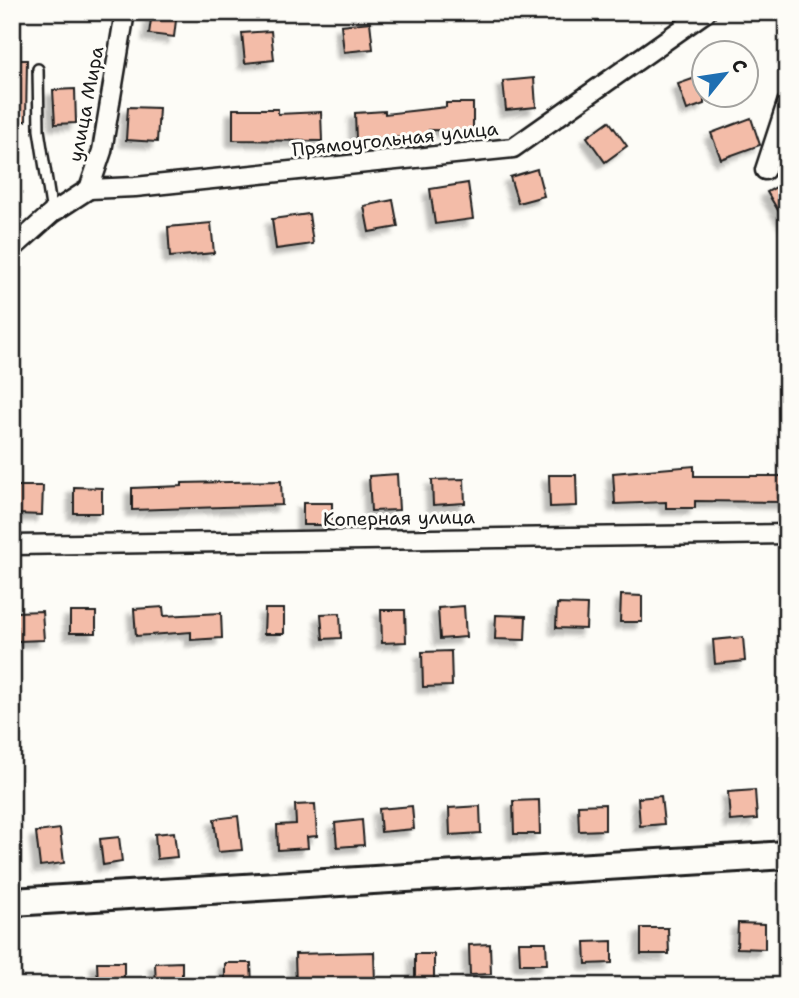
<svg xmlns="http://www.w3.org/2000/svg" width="799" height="998" viewBox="0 0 799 998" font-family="'Shantell Sans',sans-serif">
	<defs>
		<filter id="shadow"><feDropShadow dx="-6" dy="6" stdDeviation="2" flood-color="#0004"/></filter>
	</defs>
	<rect width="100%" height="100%" fill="#fdfcf7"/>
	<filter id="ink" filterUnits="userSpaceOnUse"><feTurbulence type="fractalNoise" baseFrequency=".0143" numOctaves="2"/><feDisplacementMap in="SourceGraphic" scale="14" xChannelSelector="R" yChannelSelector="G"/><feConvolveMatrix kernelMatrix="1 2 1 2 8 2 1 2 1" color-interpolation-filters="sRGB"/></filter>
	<g filter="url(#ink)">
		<!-- building -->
		<g fill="#f3bca8" stroke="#1c1c1c" stroke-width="2" filter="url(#shadow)">
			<polygon points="152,12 177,12 174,37 149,34"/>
			<polygon points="370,22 373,49 344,52 341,25"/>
			<polygon points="271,31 274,60 245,63 242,33"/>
			<polygon points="12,60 27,60 26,121 12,121"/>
			<polygon points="704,75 704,104 687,110 678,84"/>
			<polygon points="534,78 536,107 506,110 503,81"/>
			<polygon points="75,89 76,123 55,124 53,90"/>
			<polygon points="446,103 473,103 473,131 429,130 430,143 403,146 402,137 356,140 355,113 385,111 385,114 446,107"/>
			<polygon points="128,107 159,108 157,142 126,140"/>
			<polygon points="233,109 278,109 278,114 321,112 322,141 233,140"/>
			<polygon points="751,118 760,145 721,159 711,133"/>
			<polygon points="609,121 627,146 605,162 587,137"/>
			<polygon points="537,169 544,196 518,203 510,177"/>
			<polygon points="787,181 787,225 767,192"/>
			<polygon points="468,183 473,219 435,224 430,189"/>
			<polygon points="393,200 398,227 369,232 364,206"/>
			<polygon points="309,214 313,244 276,249 272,219"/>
			<polygon points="211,223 214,253 170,257 168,227"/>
			<polygon points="694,466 694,476 787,476 787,502 695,501 695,508 666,508 666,502 615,504 613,473"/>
			<polygon points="397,474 399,510 371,511 369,476"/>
			<polygon points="549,475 576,475 577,506 550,507"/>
			<polygon points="464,479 465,503 433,505 432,480"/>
			<polygon points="281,481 282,505 132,510 132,488 182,486 182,483"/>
			<polygon points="16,486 43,486 42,515 16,514"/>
			<polygon points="74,487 102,488 102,513 74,513"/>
			<rect x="303" y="503" width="29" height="22"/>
			<polygon points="621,595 642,596 642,622 620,622"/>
			<polygon points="557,604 587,605 586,629 556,628"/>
			<polygon points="464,606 466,637 440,639 438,608"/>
			<polygon points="163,607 164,616 221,613 222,638 191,640 191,632 136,636 134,609"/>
			<polygon points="265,609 284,609 284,634 264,634"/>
			<polygon points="381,610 405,610 406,642 382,643"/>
			<polygon points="42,611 44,640 18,641 16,612"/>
			<rect x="70" y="612" width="26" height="21"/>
			<polygon points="340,613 341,638 323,639 321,614"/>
			<polygon points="496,615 526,616 525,640 495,639"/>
			<polygon points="743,637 745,661 715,664 713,640"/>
			<polygon points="451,651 452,686 423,687 422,652"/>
			<polygon points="755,790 757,819 730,821 728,792"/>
			<polygon points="661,796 664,824 640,826 638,798"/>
			<polygon points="539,800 540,834 514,834 513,801"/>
			<polygon points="315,804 317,836 307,837 308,848 278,850 277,825 296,824 295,805"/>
			<polygon points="605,804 605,830 579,831 578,805"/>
			<polygon points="412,806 414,829 381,832 379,809"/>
			<polygon points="480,806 481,833 450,835 449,808"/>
			<polygon points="238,816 242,850 218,852 214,819"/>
			<polygon points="362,820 364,845 337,847 335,823"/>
			<polygon points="60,829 64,863 40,866 36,832"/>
			<polygon points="174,832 177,857 157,859 155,834"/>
			<polygon points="119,837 122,862 103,865 100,839"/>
			<polygon points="738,923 765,924 765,949 737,948"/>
			<polygon points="641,928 668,928 669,954 641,954"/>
			<polygon points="612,941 612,963 586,964 585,942"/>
			<polygon points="519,942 546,942 547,964 520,964"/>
			<polygon points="490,944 491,974 470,975 469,945"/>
			<polygon points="374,952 375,982 296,986 295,954"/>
			<rect x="415" y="954" width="19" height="31"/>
			<polygon points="97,962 124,962 124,984 98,984"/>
			<polygon points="182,962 182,985 156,985 155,963"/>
			<polygon points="225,963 251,963 252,985 225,985"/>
		</g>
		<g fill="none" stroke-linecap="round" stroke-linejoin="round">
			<!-- service casing -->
			<g stroke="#1c1c1c" stroke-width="14">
				<polyline id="service" points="38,69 39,130 52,213"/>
			</g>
			<!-- minor casing -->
			<g stroke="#1c1c1c" stroke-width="23">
				<g id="minor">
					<polyline points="765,170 787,103"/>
					<polyline points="89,189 135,187 513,148 706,12"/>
					<polyline points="12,249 52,213 89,189 102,151 125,12"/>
					<polyline points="12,545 787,534"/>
				</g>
			</g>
			<!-- primary casing -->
			<g stroke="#1c1c1c" stroke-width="32">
				<polyline id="primary" points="12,902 787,855"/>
			</g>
			<!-- service -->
			<use href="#service" stroke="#fdfcf7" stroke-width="9"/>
			<!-- minor -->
			<use href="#minor" stroke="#fdfcf7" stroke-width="18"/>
			<!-- primary -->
			<use href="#primary" stroke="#fdfcf7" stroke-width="26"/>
		</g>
	</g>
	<g text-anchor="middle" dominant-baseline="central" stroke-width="6" stroke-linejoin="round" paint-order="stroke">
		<!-- street labels -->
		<g font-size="19" fill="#1c1c1c" stroke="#fdfcf7">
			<text transform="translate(86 104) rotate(-79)">улица Мира</text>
			<text transform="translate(395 139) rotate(-6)">Прямоугольная улица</text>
			<text transform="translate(399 518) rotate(-1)">Коперная улица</text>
		</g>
	</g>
	<!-- margin -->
	<rect width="799" height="998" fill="none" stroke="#fdfcf7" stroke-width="42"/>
	<rect x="21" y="21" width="757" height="956" fill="none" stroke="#1c1c1c" stroke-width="2.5" filter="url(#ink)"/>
	<!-- north arrow -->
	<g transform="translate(725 74) rotate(60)"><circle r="33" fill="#fdfcf7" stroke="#a3a29f" stroke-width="2"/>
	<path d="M0-5L12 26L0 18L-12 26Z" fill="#1f6fb2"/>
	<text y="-10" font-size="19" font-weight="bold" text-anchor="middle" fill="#1c1c1c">С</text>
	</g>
</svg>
